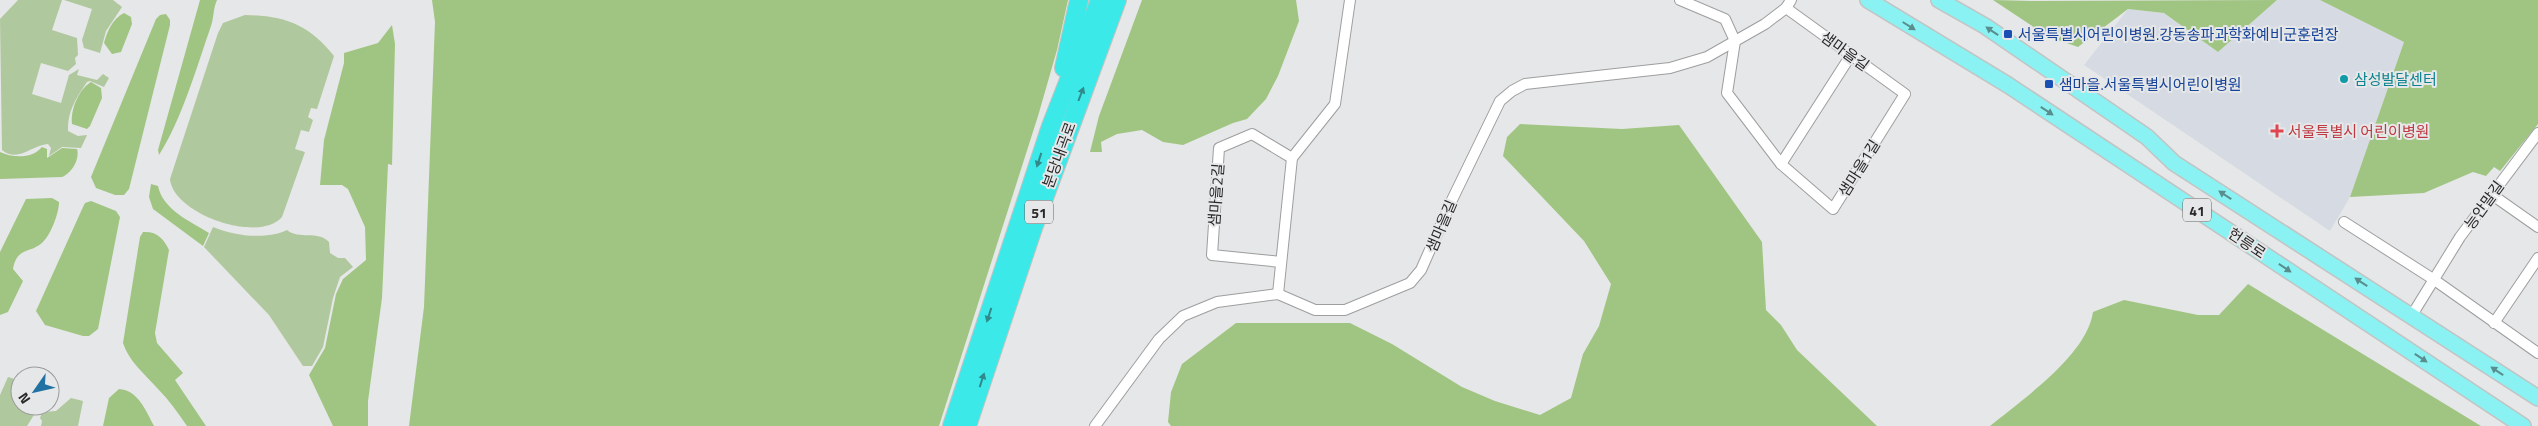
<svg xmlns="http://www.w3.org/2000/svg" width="2538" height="426" viewBox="0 0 2538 426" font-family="'Titillium Web','Noto Sans KR',sans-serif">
	<rect width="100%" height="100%" fill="#e6e7e8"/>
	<!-- built -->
	<polygon fill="#d6dbe3" points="2277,0 2320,0 2404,42 2350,197 2330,231 2084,65 2128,9 2164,13 2218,52"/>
	<!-- green -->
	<g fill="#b0c89d">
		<path d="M18,0H62L52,30L77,38L78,55L75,58L76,64L68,71L41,63L32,94L61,103L69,75L79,69L77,75L97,80L103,74L109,78L104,87L90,81L87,82C76,98 67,112 68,131L78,136L87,135L81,148L62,147L49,156L51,148L48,144C32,145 18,163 2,150L0,19Z"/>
		<polygon points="64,0 113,0 122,7 106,31 100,53 84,48 82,40 92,9"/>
		<path d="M245,15C285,16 308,24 334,56L317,109L311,108L308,117L313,120L309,132L301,130L295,149L305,152L282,217C259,244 173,214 170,179L218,33L223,23Z"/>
		<path d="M213,227C234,236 266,240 287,230C299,240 318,230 329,242L330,253L338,258H345L353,267L340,277L333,298L323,347L312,366H303L269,315L204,247Z"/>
		<polygon points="8,377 18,380 20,406 30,406 37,410 27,426 0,426 0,395"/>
		<polygon points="71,398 83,401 78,426 41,426 42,421 40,418 42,412 56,411"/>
	</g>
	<!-- forest -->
	<g fill="#a0c582">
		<path d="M200,0H217C213,9 214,17 211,26C197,66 182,119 159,155L158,150Z"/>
		<polygon points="432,0 1068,0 1057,50 1038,116 939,426 409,426 424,307 435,22"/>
		<polygon points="1142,0 1296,0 1299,21 1278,76 1266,99 1247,119 1233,123 1183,145 1163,142 1142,130 1117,134 1101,142 1102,152 1090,152 1099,116"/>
		<polygon points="1993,0 2032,1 2277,0 2218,52 2164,13 2128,9 2078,47 2047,36"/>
		<polygon points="2320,0 2538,0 2538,124 2500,171 2494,167 2486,176 2473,172 2424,193 2350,197 2404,42"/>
		<path d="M124,13L131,17L132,24L121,52L112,54L104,43C107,32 112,19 124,13Z"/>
		<polygon points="166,14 170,20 170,25 129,189 124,195 115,195 96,188 91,177 156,19 160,15"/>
		<polygon points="392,25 395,44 392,165 388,164 382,298 368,401 368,426 333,426 309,375 325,348 336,294 343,279 366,260 365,227 348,189 342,185 320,185 324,140 344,63 344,53 378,43"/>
		<path d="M91,82L101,88L102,98L90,126L87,129L72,124C70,110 79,89 91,82Z"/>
		<polygon points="1520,124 1622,129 1679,125 1762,242 1766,310 1781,325 1797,350 1877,426 1171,426 1168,422 1171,392 1182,364 1236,323 1350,323 1392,344 1462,387 1495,401 1540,415 1571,398 1583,354 1599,326 1611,284 1584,241 1503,156 1507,137"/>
		<path d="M42,147L47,149V158L62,148L77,149C80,159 72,173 62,177L0,179V152C13,158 32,159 42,147Z"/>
		<path d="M151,184L158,186C163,210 190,221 209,233L203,246L153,209L149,197Z"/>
		<path d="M52,198L59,202C59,213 51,234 43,242C31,254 17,246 13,269L23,281L8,312L0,315V252L26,199Z"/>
		<polygon points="91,201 116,211 120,217 98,329 89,336 83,336 45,325 36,311 83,207 85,203"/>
		<path d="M143,232C157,231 164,239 169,250L155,333L157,343L183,373L175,380L206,426H187C178,413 169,400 158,389C145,374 129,362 123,343L140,237Z"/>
		<path d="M2248,284L2481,426H1990C2023,399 2087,355 2093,312L2124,300L2198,315H2219Z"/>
		<path d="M119,389C138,390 146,411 154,426H103L109,398Z"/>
	</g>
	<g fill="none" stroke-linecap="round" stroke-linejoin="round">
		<!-- street casing -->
		<g stroke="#9d9e9f" stroke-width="12">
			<g id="street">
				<polyline points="1680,0 1725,19 1735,41 1727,93 1781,164 1833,209 1905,94 1786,8"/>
				<polyline points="1781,164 1851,55"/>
				<polyline points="2491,194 2538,227"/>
				<polyline points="2344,222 2433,279 2538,353"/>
				<polyline points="1281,262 1212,255 1219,148 1252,134 1292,158"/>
				<polyline points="1278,294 1292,158 1335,104 1350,0"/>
				<polyline points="2412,315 2460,237 2538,133"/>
				<polyline points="2494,323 2538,258"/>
				<polyline points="1095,426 1159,339 1183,316 1217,302 1278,294 1315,310 1345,310 1410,283 1421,270 1451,202 1500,101 1512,91 1525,84 1670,68 1707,57 1765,24 1786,8 1791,0"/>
			</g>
		</g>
		<!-- primary casing -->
		<g stroke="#c3c3c3" stroke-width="18">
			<g id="primary">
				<polyline points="1868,0 2008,85 2523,426"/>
				<polyline points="1939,0 1985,26 2147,137 2174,163 2538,398"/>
			</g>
		</g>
		<!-- highway casing -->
		<g stroke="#c3c3c3" stroke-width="20">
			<g id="highway">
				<polyline points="1064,68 1079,0"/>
				<polyline points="952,426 1051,126 1100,0"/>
				<polyline points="967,426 1033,228 1117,0"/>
			</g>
		</g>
		<!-- street -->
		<use href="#street" stroke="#fff" stroke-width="10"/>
		<!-- primary -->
		<use href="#primary" stroke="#8af2f2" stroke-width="15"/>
		<!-- highway -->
		<use href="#highway" stroke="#3ce9e9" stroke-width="18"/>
	</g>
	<!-- one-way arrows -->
	<defs><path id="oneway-solid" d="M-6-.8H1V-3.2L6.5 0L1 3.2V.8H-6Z" transform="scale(1.25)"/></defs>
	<g fill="#5a8e8e">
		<use href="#oneway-solid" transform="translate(1909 26) rotate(32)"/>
		<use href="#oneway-solid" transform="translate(1992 31) rotate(-146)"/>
		<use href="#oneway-solid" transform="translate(2047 111) rotate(33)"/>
		<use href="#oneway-solid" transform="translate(2225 195) rotate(-147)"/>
		<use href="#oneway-solid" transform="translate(2285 268) rotate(34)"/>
		<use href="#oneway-solid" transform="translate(2361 282) rotate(-147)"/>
		<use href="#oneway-solid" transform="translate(2421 358) rotate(34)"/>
		<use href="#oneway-solid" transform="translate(2497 371) rotate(-146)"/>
	</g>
	<g fill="#32898a">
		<use href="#oneway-solid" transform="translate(1081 94) rotate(-69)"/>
		<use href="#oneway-solid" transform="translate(1039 160) rotate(108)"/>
		<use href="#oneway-solid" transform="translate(989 315) rotate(108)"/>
		<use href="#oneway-solid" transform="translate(982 380) rotate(-72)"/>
	</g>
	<!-- markers -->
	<g fill="#1a4fb4" stroke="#e6e7e8" stroke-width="2">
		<rect x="2003" y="29" width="10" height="10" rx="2.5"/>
		<rect x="2044" y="79" width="10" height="10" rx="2.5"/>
	</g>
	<circle fill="#0f9aa8" stroke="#e6e7e8" stroke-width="2" cx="2344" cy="79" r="5"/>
	<path fill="#e0444e" stroke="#e6e7e8" stroke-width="2" d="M2274.5 123.5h5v5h5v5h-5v5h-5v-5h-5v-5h5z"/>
	<g text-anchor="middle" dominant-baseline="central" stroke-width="4" stroke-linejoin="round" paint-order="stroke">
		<!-- shield labels -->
		<g fill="#e6e7e8" stroke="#626263" stroke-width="1">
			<rect x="2183" y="198.5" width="28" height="23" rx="4"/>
			<rect x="1025" y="200.5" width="28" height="23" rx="4"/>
		</g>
		<g font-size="14" font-weight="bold" fill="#29292a">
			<text x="2197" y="210">41</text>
			<text x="1039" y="212">51</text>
		</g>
		<!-- transit labels -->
		<g font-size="15" fill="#164399" stroke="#e6e7e8" text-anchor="start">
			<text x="2018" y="34">서울특별시어린이병원.강동송파과학화예비군훈련장</text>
			<text x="2059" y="84">샘마을.서울특별시어린이병원</text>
		</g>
		<!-- street labels -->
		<g font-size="15" fill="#29292a" stroke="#e6e7e8">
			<text transform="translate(1845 51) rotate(36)">샘마을길</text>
			<text transform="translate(1059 155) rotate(-70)">분당내곡로</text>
			<text transform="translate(1859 168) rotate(-58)">샘마을1길</text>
			<text transform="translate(1216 195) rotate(-86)">샘마을2길</text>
			<text transform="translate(2484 205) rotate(-54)">능안말길</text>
			<text transform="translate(1441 226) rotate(-67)">샘마을길</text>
			<text transform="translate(2247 243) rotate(34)">헌릉로</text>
		</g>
		<!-- culture labels -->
		<g font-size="15" fill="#0d838f" stroke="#e6e7e8" text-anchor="start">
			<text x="2354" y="79">삼성발달센터</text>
		</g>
		<!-- health labels -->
		<g font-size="15" fill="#be3a42" stroke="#e6e7e8" text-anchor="start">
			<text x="2288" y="131">서울특별시 어린이병원</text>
		</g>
	</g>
	<!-- north arrow -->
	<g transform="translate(35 391) rotate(236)"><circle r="24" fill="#e6e7e8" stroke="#9a9b9c"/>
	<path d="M0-4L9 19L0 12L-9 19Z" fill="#2072a3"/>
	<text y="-8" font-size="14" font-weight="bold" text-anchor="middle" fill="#29292a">N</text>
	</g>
</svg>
